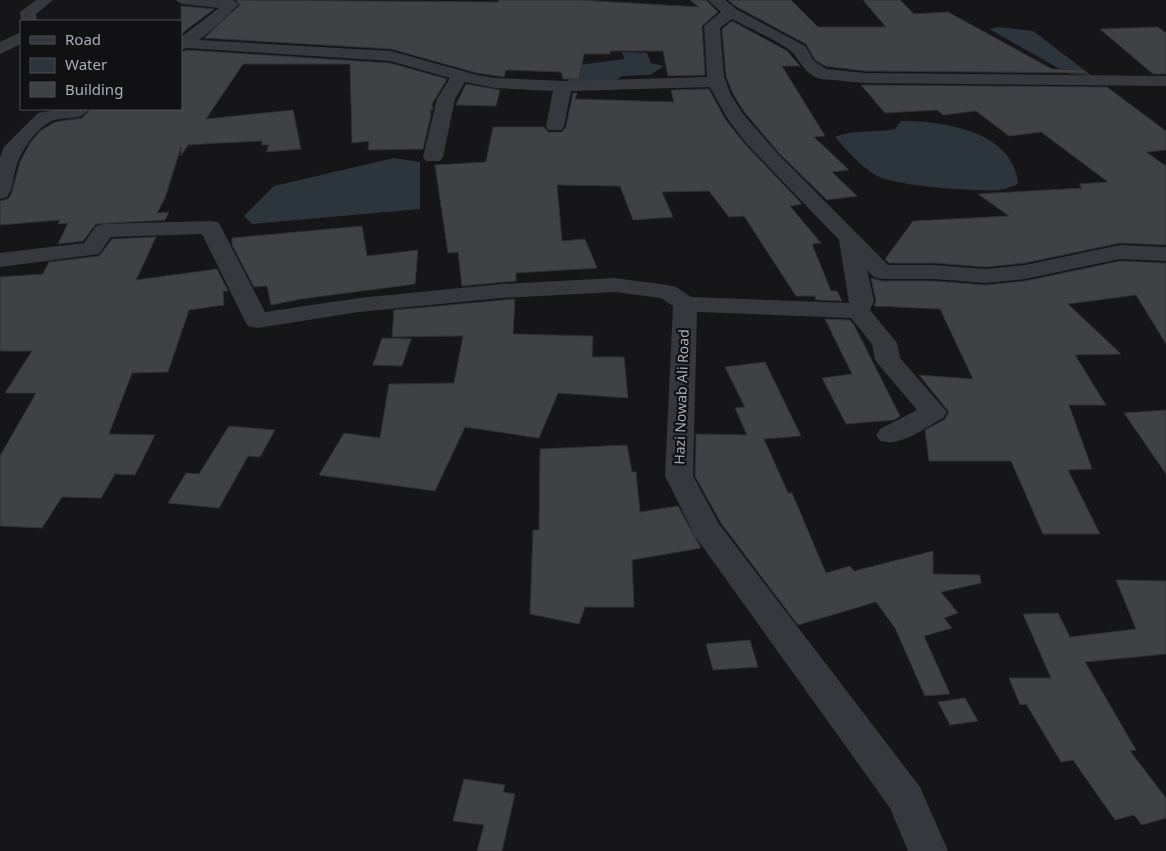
<svg xmlns="http://www.w3.org/2000/svg" width="1166" height="851" viewBox="0 0 1166 851" font-family="'Noto Sans',sans-serif">
	<rect width="100%" height="100%" fill="#161618"/>
	<!-- water -->
	<g fill="#2c353c">
		<polygon points="999,27 1033,31 1091,75 1069,74 989,29"/>
		<polygon points="622,52 647,53 651,63 664,66 650,75 622,76 611,83 568,81 579,65 624,59"/>
		<path d="M901,121C943,121 1014,131 1018,184C1012,186 1006,189 1000,190C977,192 897,186 877,176C862,168 847,150 835,137C853,129 875,133 895,129Z"/>
		<polygon points="394,158 420,162 420,209 252,224 244,216 274,186"/>
	</g>
	<!-- building -->
	<g fill="#404145" stroke="#303034">
		<polygon points="236,0 498,2 499,0 580,0 699,7 690,0 706,0 718,12 702,26 705,75 668,76 663,51 610,51 610,54 584,54 579,79 563,79 561,72 506,70 504,77 477,73 391,49 204,38 240,5"/>
		<polygon points="728,0 791,0 818,27 886,27 863,0 900,0 914,14 948,12 1052,69 1083,70 1088,73 865,71 825,66 815,60 806,44 737,7"/>
		<polygon points="181,6 182,6 214,9 181,34"/>
		<polygon points="732,21 787,51 800,66 782,66 825,136 814,137 849,170 832,172 857,196 827,200 779,153 745,113 733,94 726,76 722,29"/>
		<polygon points="1158,27 1166,33 1166,74 1153,74 1100,29"/>
		<polygon points="187,50 390,63 447,79 432,104 433,110 430,110 431,115 423,149 368,150 369,141 352,143 350,64 243,64 206,119 293,110 301,149 266,152 269,145 262,145 262,141 219,143 188,145 181,156 181,147 165,198 157,213 169,212 165,220 96,224 83,241 58,244 68,223 58,224 60,220 0,225 0,201 8,199 11,195 20,162 30,143 40,131 55,122 82,118 91,109 181,109 181,52"/>
		<polygon points="466,84 500,90 496,106 456,105"/>
		<polygon points="861,85 1107,87 1166,131 1166,150 1146,152 1166,166 1166,245 1120,243 1025,263 986,267 934,263 889,263 885,259 913,221 1009,216 978,194 1082,188 1079,184 1108,182 1041,132 1009,136 976,111 943,115 937,110 885,113"/>
		<polygon points="709,89 725,119 745,144 802,204 790,206 821,243 812,244 831,291 837,291 842,301 816,300 815,296 796,296 744,216 729,217 709,191 662,192 673,217 633,220 620,186 557,185 562,241 585,239 597,268 516,273 516,281 462,286 458,252 448,253 435,165 486,162 493,127 544,127 548,132 562,132 566,127 573,93 577,93 575,99 674,102 671,90"/>
		<polygon points="362,226 367,256 418,250 415,284 301,299 271,305 267,286 254,287 232,245 232,238"/>
		<polygon points="156,237 136,280 217,269 228,291 223,291 224,305 189,310 168,372 132,373 109,434 155,435 135,475 115,474 101,498 62,497 42,528 0,526 0,456 36,393 5,393 32,351 0,351 0,277 43,274 49,262 99,256 112,239"/>
		<polygon points="1120,261 1166,263 1166,344 1136,295 1068,304 1121,354 1075,355 1106,405 1069,405 1092,469 1068,470 1100,534 1043,534 1011,461 929,461 925,430 944,420 949,412 919,375 973,379 940,309 874,306 876,301 871,278 882,281 934,281 986,285 1025,281"/>
		<polygon points="515,299 513,334 593,336 592,357 624,357 628,398 558,393 539,438 465,427 435,491 319,475 344,433 380,438 389,384 454,383 463,336 392,337 394,310"/>
		<polygon points="825,319 850,320 854,325 900,416 894,420 846,424 822,378 852,374"/>
		<polygon points="382,338 411,339 402,366 373,365"/>
		<polygon points="765,362 801,436 764,439 788,493 792,493 826,573 850,566 854,571 933,551 933,574 980,575 981,583 941,592 958,613 944,618 952,628 924,636 950,694 925,696 895,628 876,602 798,625 721,523 695,476 696,434 747,435 735,408 745,407 725,367"/>
		<polygon points="1166,410 1166,474 1124,413"/>
		<polygon points="229,426 275,430 260,457 248,456 219,508 168,503 186,473 199,474"/>
		<polygon points="627,445 632,472 636,472 640,512 678,506 701,548 632,560 634,607 585,607 579,624 530,614 533,530 539,530 540,449"/>
		<polygon points="1116,580 1166,581 1166,654 1085,662 1136,750 1130,751 1166,798 1166,818 1142,825 1134,815 1115,820 1073,760 1061,762 1026,704 1020,705 1009,678 1051,678 1023,614 1058,613 1070,637 1136,629"/>
		<polygon points="750,640 758,667 713,670 706,644"/>
		<polygon points="965,698 978,721 950,725 938,702"/>
		<polygon points="464,779 505,785 503,792 515,794 502,851 477,851 484,825 453,821"/>
	</g>
	<g fill="none" stroke-linecap="round" stroke-linejoin="round">
		<!-- minor -->
		<g fill="#37383d" fill-rule="evenodd">
			<polygon points="36,0 53,0 36,14 37,21 21,21 20,12"/>
			<path d="M175,0H233L239,4L219,24L199,40L391,51L477,75L495,78L563,81L707,77L704,26L721,12L708,0H725L736,9L805,46L814,61L826,69L865,73L1166,76V86L865,83L821,79C806,75 802,64 793,53C785,44 745,26 732,19L720,28L724,76L731,95L743,114L778,154L888,265H934L986,269L1025,265L1120,245L1166,247V261L1120,259L1025,279L986,283L934,279H882L874,277L867,270L874,301L870,310L897,343L900,358L947,412L943,418C924,428 902,447 880,441L876,435L880,429L917,410L879,365L875,360L872,344L851,318L697,312L693,476L719,524L920,787L948,851H908L890,808L695,536L665,476L673,306L661,298L614,292L501,298L359,312L257,328L248,326L245,321L202,234L111,237L99,254L0,267V253L84,243L96,226L104,224L210,221L218,222L221,227L265,312L359,298L501,284L614,278L668,285L676,287L691,297L849,303L839,240L746,143L727,118L710,87L571,91L564,126L562,130H548L546,126L553,91L495,88L465,82L455,99L443,157L440,161H426L423,157L437,99L450,78L390,61L187,48L181,50V37L219,8L182,4Z"/>
			<polygon points="21,32 21,44 0,54 0,42"/>
			<path d="M61,109H89C80,123 62,115 50,122C36,129 19,153 16,168C13,178 13,189 7,197L0,199V157L4,147L38,113Z"/>
		</g>
	</g>
	<g text-anchor="middle" dominant-baseline="central" stroke-width="4.5" stroke-linejoin="round" paint-order="stroke">
		<!-- street labels -->
		<g font-size="14" fill="#a8adb8" stroke="#111113">
			<text transform="translate(681 397) rotate(-88)">Hazi Nowab Ali Road</text>
		</g>
	</g>
	<!-- legend -->
	<rect x="20" y="20" width="162" height="90" fill="#111113" stroke="#4d4f55"/>
	<rect x="30" y="36" width="25" height="8" fill="#37383d" stroke="#4d4f55"/>
	<text x="65" y="45" font-size="15" fill="#a8adb8">Road</text>
	<rect x="30" y="58" width="25" height="15" fill="#2c353c" stroke="#4d4f55"/>
	<text x="65" y="70" font-size="15" fill="#a8adb8">Water</text>
	<rect x="30" y="82" width="25" height="15" fill="#404145" stroke="#4d4f55"/>
	<text x="65" y="95" font-size="15" fill="#a8adb8">Building</text>
</svg>
